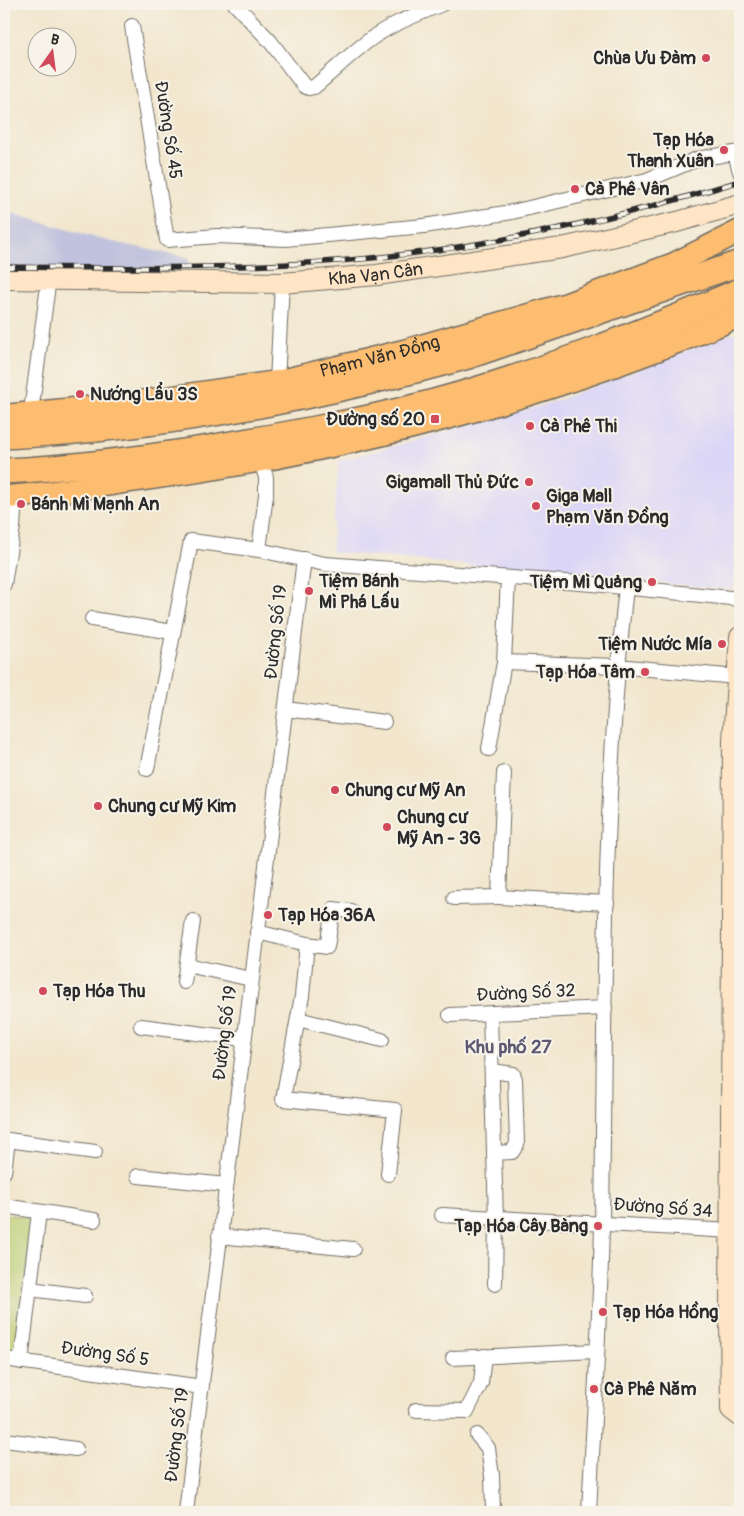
<svg xmlns="http://www.w3.org/2000/svg" width="744" height="1516" viewBox="0 0 744 1516" font-family="Pangolin,sans-serif">
	<rect width="100%" height="100%" fill="#f7f3e8"/>
	<filter id="ink" filterUnits="userSpaceOnUse"><feTurbulence type="fractalNoise" baseFrequency=".02" numOctaves="2"/><feDisplacementMap in="SourceGraphic" scale="10" xChannelSelector="R" yChannelSelector="G"/><feConvolveMatrix kernelMatrix="1 2 1 2 8 2 1 2 1" color-interpolation-filters="sRGB"/></filter>
	<filter id="wash" filterUnits="userSpaceOnUse"><feTurbulence type="fractalNoise" baseFrequency=".0096" numOctaves="4" result="noise"/><feDisplacementMap in="SourceGraphic" scale="20" xChannelSelector="R" yChannelSelector="G"/><feGaussianBlur stdDeviation="1.12" result="paint"/><feColorMatrix in="noise" values="0 0 0 0 0 0 0 0 0 0 0 0 0 0 0 0 0 1.4 0 .05"/><feComposite in="paint" operator="in"/></filter>
	<g filter="url(#wash)">
		<rect width="100%" height="100%" fill="#f2e6cd"/>
		<!-- built -->
		<polygon fill="#dbd6f7" points="734,333 740,335 740,444 734,590 331,552 339,461 548,404"/>
		<!-- industrial -->
		<polygon fill="#c1c2dd" points="4,211 104,240 189,258 190,272 4,271"/>
		<!-- green -->
		<polygon fill="#b8ca6d" stroke="#727a4c" points="5,1214 33,1218 16,1354 4,1353"/>
	</g>
	<g filter="url(#ink)">
		<g fill="none" stroke-linecap="round" stroke-linejoin="round">
			<!-- street casing -->
			<g stroke="#716c64" stroke-width="16">
				<g id="street">
					<path d="M235,4L270,41L304,86L309,88L314,87C335,70 353,51 375,36C395,22 419,14 442,4"/>
					<polyline points="132,26 167,240 217,236 285,239 424,226 512,212 647,180 697,159 740,152"/>
					<polyline points="735,153 740,172"/>
					<polyline points="277,382 282,283"/>
					<polyline points="30,419 49,278"/>
					<polyline points="258,453 266,477 266,495 259,550"/>
					<polyline points="4,584 13,527 15,497"/>
					<polyline points="92,619 173,632"/>
					<polyline points="504,662 617,666 737,677"/>
					<polyline points="286,709 384,722"/>
					<polyline points="489,749 504,662 508,578"/>
					<polyline points="147,769 191,541 259,550 325,564 593,584 740,599"/>
					<polyline points="504,773 499,897 607,903"/>
					<polyline points="454,898 499,897"/>
					<polyline points="257,932 307,944 302,996 283,1099 395,1110 388,1174"/>
					<polyline points="307,944 327,947 333,909 351,911"/>
					<polyline points="187,965 251,979"/>
					<polyline points="184,982 193,921"/>
					<polyline points="450,1015 605,1008"/>
					<polyline points="490,1015 496,1219 495,1284"/>
					<polyline points="298,1019 382,1040"/>
					<polyline points="141,1026 243,1039"/>
					<polyline points="492,1071 513,1074 515,1079 517,1144 512,1152 494,1153"/>
					<polyline points="4,1172 8,1140 95,1152"/>
					<polyline points="138,1176 226,1185"/>
					<polyline points="4,1206 94,1220"/>
					<polyline points="442,1215 732,1231"/>
					<polyline points="219,1236 353,1249"/>
					<polyline points="30,1289 85,1296"/>
					<polyline points="453,1358 596,1351"/>
					<polyline points="4,1359 202,1387"/>
					<polyline points="21,1362 39,1212"/>
					<polyline points="416,1410 467,1411 481,1383 484,1356"/>
					<polyline points="477,1435 488,1448 492,1476 493,1512"/>
					<polyline points="4,1440 76,1449"/>
					<polyline points="186,1512 304,559"/>
					<path d="M589,1512C594,1416 600,1320 602,1224C605,1012 602,798 626,588"/>
				</g>
			</g>
			<!-- secondary casing -->
			<g stroke="#716c64" stroke-width="22">
				<g id="secondary">
					<path id="s1" d="M4,279L282,283L377,275L562,248L677,222L740,204"/>
					<polyline points="740,637 733,740 730,1317 731,1409 740,1416"/>
				</g>
			</g>
			<!-- primary casing -->
			<g stroke="#716c64" stroke-width="25">
				<g id="primary">
					<path id="s2" d="M4,416L125,404L277,382L404,351L567,304L674,264L740,231"/>
					<path d="M4,497C48,495 93,486 137,480C344,452 548,399 740,316"/>
				</g>
			</g>
			<!-- highway casing -->
			<g stroke="#716c64" stroke-width="28">
				<g id="highway">
					<path d="M4,436C161,429 317,398 468,356L740,263"/>
					<path d="M4,471C73,468 141,459 209,448C285,435 360,422 434,402C538,374 641,333 740,291"/>
				</g>
			</g>
			<!-- street -->
			<use href="#street" stroke="#fff" stroke-width="14"/>
			<!-- secondary -->
			<use href="#secondary" stroke="#fee5c5" stroke-width="20"/>
			<!-- primary -->
			<use href="#primary" stroke="#fcbd6f" stroke-width="22"/>
			<!-- highway -->
			<use href="#highway" stroke="#fcbd6f" stroke-width="25"/>
			<!-- rail casing -->
			<g stroke="#2b2b2b" stroke-width="5.5">
				<path id="rail" d="M4,267C129,268 257,270 382,257C504,244 623,217 740,181"/>
			</g>
			<!-- rail -->
			<use href="#rail" stroke="#f7f3e8" stroke-width="4" stroke-dasharray="11" stroke-linecap="butt"/>
		</g>
	</g>
	<!-- markers -->
	<g fill="#d1495b" stroke="#f7f3e8" stroke-width="2">
		<circle cx="706" cy="58" r="5"/>
		<circle cx="724" cy="150" r="5"/>
		<circle cx="575" cy="189" r="5"/>
		<circle cx="80" cy="394" r="5"/>
		<rect x="430" y="414" width="10" height="10" rx="2.5"/>
		<circle cx="530" cy="426" r="5"/>
		<circle cx="529" cy="482" r="5"/>
		<circle cx="21" cy="504" r="5"/>
		<circle cx="536" cy="506" r="5"/>
		<circle cx="652" cy="582" r="5"/>
		<circle cx="309" cy="591" r="5"/>
		<circle cx="722" cy="644" r="5"/>
		<circle cx="645" cy="672" r="5"/>
		<circle cx="335" cy="790" r="5"/>
		<circle cx="98" cy="806" r="5"/>
		<circle cx="387" cy="827" r="5"/>
		<circle cx="268" cy="915" r="5"/>
		<circle cx="43" cy="991" r="5"/>
		<circle cx="598" cy="1226" r="5"/>
		<circle cx="603" cy="1312" r="5"/>
		<circle cx="594" cy="1389" r="5"/>
	</g>
	<g text-anchor="middle" dominant-baseline="central" stroke-width="4" stroke-linejoin="round" paint-order="stroke">
		<!-- poi labels -->
		<g font-size="18" font-weight="bold" fill="#2b2b2b" stroke="#f7f3e8" text-anchor="start">
			<text x="696" y="58" text-anchor="end">Chùa Ưu Đàm</text>
			<text x="714" y="140" text-anchor="end">Tạp Hóa<tspan x="714" dy="21">Thanh Xuân</tspan></text>
			<text x="585" y="189">Cà Phê Vân</text>
			<text x="90" y="394">Nướng Lẩu 3S</text>
			<text x="425" y="419" text-anchor="end">Đường số 20</text>
			<text x="540" y="426">Cà Phê Thi</text>
			<text x="519" y="482" text-anchor="end">Gigamall Thủ Đức</text>
			<text x="546" y="496">Giga Mall<tspan x="546" dy="21">Phạm Văn Đồng</tspan></text>
			<text x="31" y="504">Bánh Mì Mạnh An</text>
			<text x="319" y="581">Tiệm Bánh<tspan x="319" dy="21">Mì Phá Lấu</tspan></text>
			<text x="642" y="582" text-anchor="end">Tiệm Mì Quảng</text>
			<text x="712" y="644" text-anchor="end">Tiệm Nước Mía</text>
			<text x="635" y="672" text-anchor="end">Tạp Hóa Tâm</text>
			<text x="345" y="790">Chung cư Mỹ An</text>
			<text x="108" y="806">Chung cư Mỹ Kim</text>
			<text x="397" y="817">Chung cư<tspan x="397" dy="21">Mỹ An - 3G</tspan></text>
			<text x="278" y="915">Tạp Hóa 36A</text>
			<text x="53" y="991">Tạp Hóa Thu</text>
			<text x="588" y="1226" text-anchor="end">Tạp Hóa Cây Bàng</text>
			<text x="613" y="1312">Tạp Hóa Hồng</text>
			<text x="604" y="1389">Cà Phê Năm</text>
		</g>
		<!-- street labels -->
		<g font-size="18" fill="#2b2b2b" stroke="#f7f3e8">
			<text transform="translate(168 130) rotate(81)">Đường Số 45</text>
			<text stroke="none"><textPath href="#s1" startOffset="372">Kha Vạn Cân</textPath></text>
			<text stroke="none"><textPath href="#s2" startOffset="381">Phạm Văn Đồng</textPath></text>
			<text transform="translate(276 632) rotate(-84)">Đường Số 19</text>
			<text transform="translate(526 993) rotate(-3)">Đường Số 32</text>
			<text transform="translate(225 1033) rotate(-83)">Đường Số 19</text>
			<text transform="translate(663 1208) rotate(4)">Đường Số 34</text>
			<text transform="translate(105 1354) rotate(8)">Đường Số 5</text>
			<text transform="translate(177 1435) rotate(-83)">Đường Số 19</text>
		</g>
		<!-- neighbourhood labels -->
		<g font-size="19" font-weight="bold" fill="#5e5973" stroke="#f7f3e8">
			<text x="508" y="1047">Khu phố 27</text>
		</g>
	</g>
	<!-- margin -->
	<rect width="744" height="1516" fill="none" stroke="#f7f3e8" stroke-width="20"/>
	<!-- north arrow -->
	<g transform="translate(52 52) rotate(14)"><circle r="24" fill="#f7f3e8" stroke="#a5a39c"/>
	<path d="M0-4L9 19L0 12L-9 19Z" fill="#d1495b"/>
	<text y="-8" font-size="14" font-weight="bold" text-anchor="middle" fill="#2b2b2b">B</text>
	</g>
</svg>
